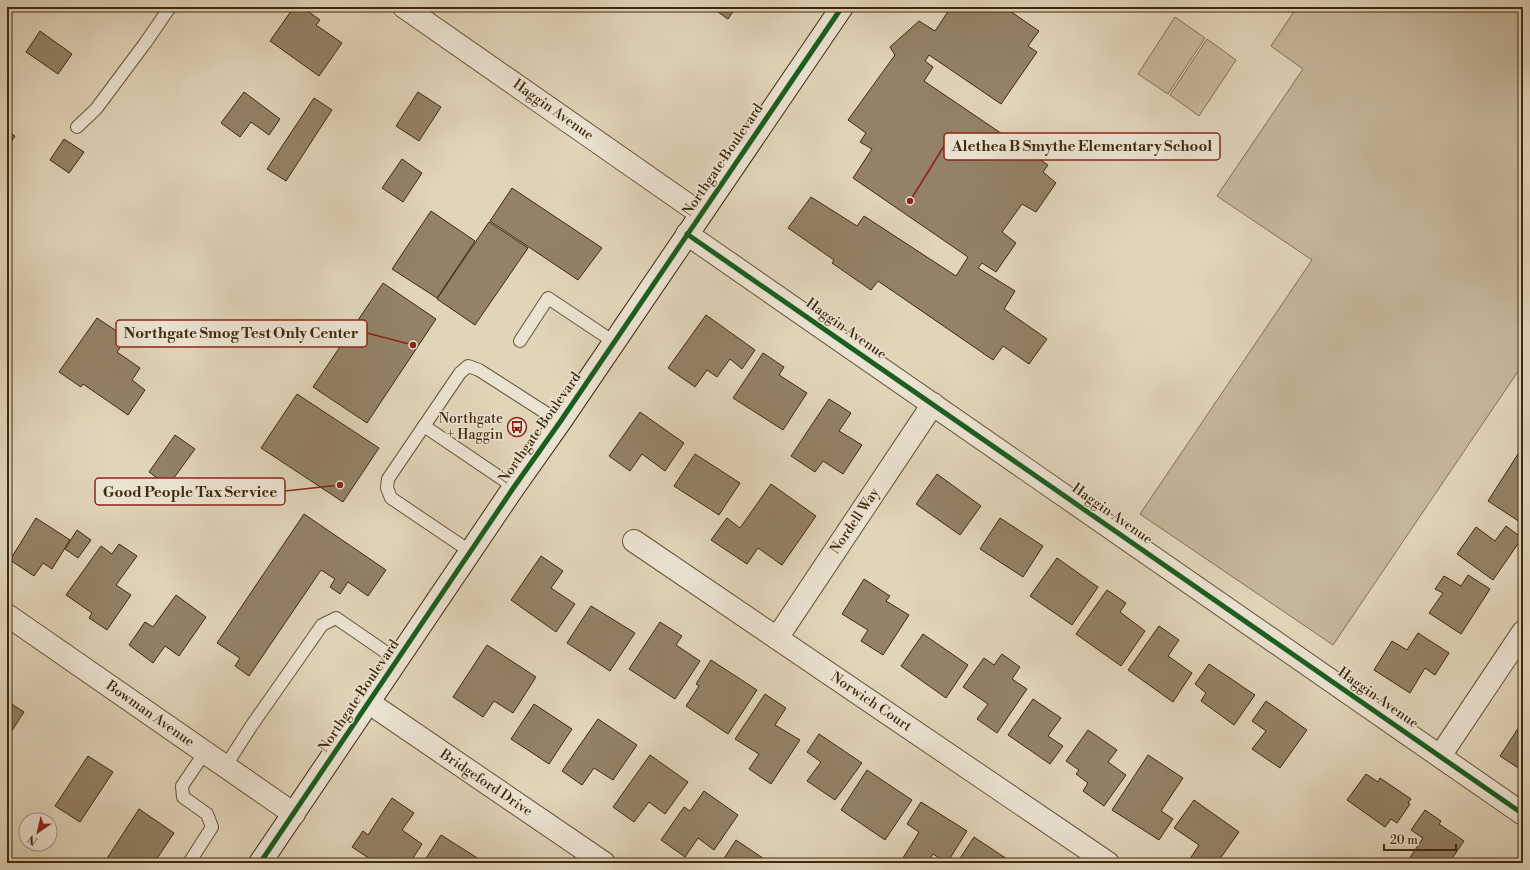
<svg xmlns="http://www.w3.org/2000/svg" width="1530" height="870" viewBox="0 0 1530 870" font-family="'Libre Bodoni',serif">
	<rect width="100%" height="100%" fill="#e0d4b9"/>
	<filter id="stains"><feTurbulence type="fractalNoise" baseFrequency=".005" numOctaves="4"/><feColorMatrix values="0 0 0 0 .2 0 0 0 0 .09 0 0 0 0 .02 0 0 0 .5 -.17"/></filter>
	<radialGradient id="worn" r=".72"><stop offset=".6" stop-color="#630" stop-opacity="0"/><stop offset="1" stop-color="#630" stop-opacity=".3"/></radialGradient>
	<!-- green -->
	<g fill="#c5b79c" stroke="#827054">
		<polygon points="1297,7 1523,7 1523,364 1333,645 1140,514 1312,260 1217,196 1303,69 1271,46"/>
		<polygon points="1175,17 1205,38 1168,94 1138,74"/>
		<polygon points="1207,39 1236,60 1199,116 1170,95"/>
	</g>
	<!-- building -->
	<g fill="#938266" stroke="#40290c">
		<polygon points="294,7 302,7 320,20 316,25 342,43 319,76 270,41"/>
		<polygon points="711,7 736,7 728,19"/>
		<polygon points="951,7 959,7 965,11 968,7 1004,7 1039,31 1028,46 1037,52 1001,104 929,55 925,61 933,67 924,81 1048,165 1043,172 1056,183 1036,212 1022,204 1002,232 1016,243 996,272 982,263 978,268 1015,291 1004,309 1047,339 1029,364 1003,346 993,360 878,281 871,290 832,263 834,260 788,228 811,197 857,226 864,216 956,276 968,257 853,178 872,149 860,142 866,133 848,120 895,55 890,47 919,21 935,31"/>
		<polygon points="40,31 72,54 58,74 26,52"/>
		<polygon points="244,92 280,119 269,135 251,122 240,137 221,123"/>
		<polygon points="418,92 441,107 419,141 396,126"/>
		<polygon points="314,98 332,110 286,181 267,169"/>
		<polygon points="7,130 15,136 7,148"/>
		<polygon points="64,139 84,152 69,173 50,160"/>
		<polygon points="402,159 422,173 403,202 382,188"/>
		<polygon points="512,188 602,248 578,280 490,221"/>
		<polygon points="431,211 475,241 437,298 392,269"/>
		<polygon points="489,222 528,248 475,325 437,299"/>
		<polygon points="383,283 436,319 367,423 313,387"/>
		<polygon points="706,315 755,350 742,369 730,359 717,377 707,370 695,387 668,368"/>
		<polygon points="97,318 127,338 117,352 140,368 132,380 145,390 128,415 83,384 81,387 59,372"/>
		<polygon points="763,353 784,367 779,375 807,393 783,430 733,398"/>
		<polygon points="297,394 379,448 343,502 261,448"/>
		<polygon points="829,399 851,413 839,431 862,445 843,474 823,461 815,472 791,456"/>
		<polygon points="640,412 684,443 665,471 642,454 630,471 609,456"/>
		<polygon points="175,435 195,449 168,486 149,472"/>
		<polygon points="695,454 740,483 719,515 674,486"/>
		<polygon points="1518,454 1523,457 1523,518 1520,522 1488,501"/>
		<polygon points="937,474 981,506 960,535 916,504"/>
		<polygon points="771,484 816,516 782,565 758,548 747,564 711,540 727,518 740,528"/>
		<polygon points="304,514 386,570 368,596 348,582 340,594 330,587 335,579 321,570 249,676 235,666 240,658 217,643"/>
		<polygon points="36,518 70,540 52,569 43,563 34,576 10,560"/>
		<polygon points="1000,518 1043,546 1023,577 980,549"/>
		<polygon points="1506,526 1522,538 1493,580 1457,554 1476,527 1495,541"/>
		<polygon points="77,530 91,540 78,558 65,549"/>
		<polygon points="119,544 137,556 116,585 131,595 107,630 89,618 92,613 66,595 101,546 112,554"/>
		<polygon points="541,556 563,571 551,588 575,604 556,632 511,600"/>
		<polygon points="1057,558 1098,587 1072,625 1030,596"/>
		<polygon points="1468,575 1490,589 1461,634 1429,613 1443,593 1435,589 1444,576 1461,586"/>
		<polygon points="864,579 890,596 886,601 909,615 883,655 861,641 868,630 842,614"/>
		<polygon points="1107,590 1126,603 1120,612 1145,631 1121,666 1076,634"/>
		<polygon points="176,595 206,617 179,656 165,646 153,663 129,645 145,622 153,627"/>
		<polygon points="591,606 635,633 610,671 567,643"/>
		<polygon points="660,622 682,636 676,645 700,661 675,699 629,669"/>
		<polygon points="1159,626 1179,640 1168,656 1192,673 1173,702 1128,670"/>
		<polygon points="1418,633 1449,653 1435,675 1425,668 1410,693 1374,670 1392,641 1407,650"/>
		<polygon points="923,634 968,665 946,698 901,666"/>
		<polygon points="487,645 536,677 513,713 494,701 483,717 453,697"/>
		<polygon points="1002,654 1020,667 1012,679 1027,689 997,733 977,719 988,704 963,687 984,658 994,665"/>
		<polygon points="711,660 757,690 728,734 686,706 699,686 696,684"/>
		<polygon points="1209,664 1255,695 1234,725 1201,701 1206,693 1195,684"/>
		<polygon points="765,694 786,708 775,725 800,740 771,784 749,769 759,754 735,739"/>
		<polygon points="1033,699 1061,718 1048,736 1063,746 1050,764 1008,735"/>
		<polygon points="7,701 24,712 7,738"/>
		<polygon points="1266,701 1307,730 1280,768 1252,749 1266,731 1252,721"/>
		<polygon points="534,704 572,729 549,764 511,739"/>
		<polygon points="598,719 637,745 613,780 594,768 582,785 562,771"/>
		<polygon points="1523,721 1523,771 1500,756"/>
		<polygon points="1088,730 1117,750 1108,762 1126,775 1104,806 1083,791 1088,783 1076,774 1079,770 1066,761"/>
		<polygon points="819,734 862,763 835,800 807,781 821,762 807,752"/>
		<polygon points="650,755 688,782 665,814 649,802 634,822 613,807"/>
		<polygon points="1148,755 1183,778 1161,811 1173,819 1159,840 1112,810"/>
		<polygon points="88,756 113,772 80,822 55,806"/>
		<polygon points="867,770 912,800 885,840 841,810"/>
		<polygon points="1366,774 1378,782 1380,778 1411,799 1408,803 1410,804 1397,823 1391,819 1385,827 1347,800"/>
		<polygon points="704,791 738,815 714,850 698,838 685,857 661,840 684,807 690,811"/>
		<polygon points="392,798 414,813 402,830 422,844 410,863 376,863 352,847 363,831 368,835"/>
		<polygon points="1194,800 1239,832 1217,863 1190,863 1188,862 1199,845 1174,828"/>
		<polygon points="921,802 967,831 947,863 933,854 927,863 911,863 903,858 919,832 907,824"/>
		<polygon points="139,809 174,833 154,863 104,863"/>
		<polygon points="1425,810 1441,821 1439,824 1464,841 1449,863 1415,863 1409,859 1423,838 1411,830"/>
		<polygon points="441,835 479,859 476,863 423,863"/>
		<polygon points="974,837 1013,863 957,863"/>
		<polygon points="736,840 770,863 721,863"/>
	</g>
	<g fill="none" stroke-linecap="round" stroke-linejoin="round">
		<!-- service casing -->
		<g stroke="#685437" stroke-width="14">
			<g id="service">
				<polyline points="77,127 96,109 146,42 170,7"/>
				<polyline points="520,341 548,298 614,342"/>
				<polyline points="424,426 514,487"/>
				<polyline points="471,552 391,498 387,488 388,479 460,373 468,366 479,370 560,422"/>
				<polyline points="225,767 252,725 322,625 336,618 397,660"/>
				<polyline points="189,863 212,827 207,814 183,797 182,786 205,752"/>
			</g>
		</g>
		<!-- minor casing -->
		<g stroke="#685437" stroke-width="24">
			<g id="minor">
				<polyline points="404,7 701,214"/>
				<polyline points="687,234 1523,814"/>
				<polyline points="634,541 1108,863"/>
				<polyline points="7,615 294,814"/>
				<polyline points="777,638 933,404"/>
				<polyline points="368,702 604,863"/>
				<polyline points="1440,756 1523,632"/>
			</g>
		</g>
		<!-- secondary casing -->
		<g stroke="#40290c" stroke-width="24">
			<polyline id="secondary" points="260,863 514,487 560,422 842,7"/>
		</g>
		<!-- service -->
		<use href="#service" stroke="#ebe3d2" stroke-width="12"/>
		<!-- minor -->
		<use href="#minor" stroke="#ebe3d2" stroke-width="22"/>
		<!-- secondary -->
		<use href="#secondary" stroke="#ebe3d2" stroke-width="22"/>
		<!-- cycleway casing -->
		<g stroke="#ebe3d2" stroke-width="8">
			<g id="cycleway">
				<polyline points="687,234 1523,814"/>
				<polyline points="260,863 514,487 560,422 842,7"/>
			</g>
		</g>
		<!-- cycleway -->
		<use href="#cycleway" stroke="#1b5e20" stroke-width="5"/>
	</g>
	<!-- icons -->
	<defs>
		<g id="bus-ring" transform="scale(1)"><circle r="9.5" fill="#ebe3d2" stroke="#8f2418" stroke-width="1.5"/><path d="M-5-6H5V4H4V6H2V4H-2V6H-4V4H-5ZM-3.5-4V0h7V-4ZM-3.5 1.2v1.5H-2V1.2ZM2 1.2v1.5H3.5V1.2Z" fill="#8f2418"/></g>
	</defs>
	<g fill-rule="evenodd">
		<use href="#bus-ring" x="517" y="427"/>
	</g>
	<g text-anchor="middle" dominant-baseline="central" stroke-width="3" stroke-linejoin="round" paint-order="stroke">
		<!-- street labels -->
		<g font-size="14" fill="#40290c" stroke="#ebe3d2">
			<text transform="translate(553 110) rotate(35)">Haggin Avenue</text>
			<text transform="translate(723 160) rotate(-56)">Northgate Boulevard</text>
			<text transform="translate(846 329) rotate(35)">Haggin Avenue</text>
			<text transform="translate(540 428) rotate(-55)">Northgate Boulevard</text>
			<text transform="translate(1112 514) rotate(35)">Haggin Avenue</text>
			<text transform="translate(855 521) rotate(-56)">Nordell Way</text>
			<text transform="translate(359 696) rotate(-56)">Northgate Boulevard</text>
			<text transform="translate(1378 698) rotate(35)">Haggin Avenue</text>
			<text transform="translate(871 702) rotate(34)">Norwich Court</text>
			<text transform="translate(150 714) rotate(35)">Bowman Avenue</text>
			<text transform="translate(486 783) rotate(34)">Bridgeford Drive</text>
		</g>
		<!-- poi labels -->
		<g font-size="14" fill="#40290c" stroke="#ebe3d2" text-anchor="end">
			<text x="503" y="419">Northgate<tspan x="503" dy="16">+ Haggin</tspan></text>
		</g>
	</g>
	<!-- callouts -->
	<path fill="none" stroke="#8f2418" stroke-width="1.5" d="M910 201L944 146M413 345L367 333M340 485L285 491"/>
	<g fill="#8f2418" stroke="#ebe3d2" stroke-width="1.5">
		<circle cx="910" cy="201" r="4"/>
		<circle cx="413" cy="345" r="4"/>
		<circle cx="340" cy="485" r="4"/>
	</g>
	<g fill="#ebe3d2" stroke="#8f2418" stroke-width="1.5">
		<rect x="944" y="133" width="276" height="27" rx="4"/>
		<rect x="116" y="320" width="251" height="27" rx="4"/>
		<rect x="95" y="478" width="190" height="27" rx="4"/>
	</g>
	<g font-size="15" text-anchor="middle" font-weight="bold" fill="#40290c">
		<text x="1082" y="151">Alethea B Smythe Elementary School</text>
		<text x="241" y="338">Northgate Smog Test Only Center</text>
		<text x="190" y="497">Good People Tax Service</text>
	</g>
	<!-- margin -->
	<rect width="1530" height="870" fill="none" stroke="#e0d4b9" stroke-width="24"/>
	<rect x="8" y="8" width="1514" height="854" fill="none" stroke="#40290c" stroke-width="2"/>
	<rect x="12" y="12" width="1506" height="846" fill="none" stroke="#40290c"/>
	<!-- north arrow -->
	<g transform="translate(38 832) rotate(214)"><circle r="19" fill="#ebe3d2" stroke="#a79983"/>
	<path d="M0-3L7 15L0 10L-7 15Z" fill="#8f2418"/>
	<text y="-6" font-size="11" font-weight="bold" text-anchor="middle" fill="#40290c">N</text>
	</g>
	<!-- scale -->
	<path d="M1384 844v6h72v-6" fill="none" stroke="#40290c" stroke-width="2"/>
	<text x="1390" y="844" font-size="12" fill="#40290c" stroke="#ebe3d2" stroke-width="3" paint-order="stroke">20 m</text>
	<rect width="100%" height="100%" filter="url(#stains)"/>
	<rect width="100%" height="100%" fill="url(#worn)"/>
</svg>
